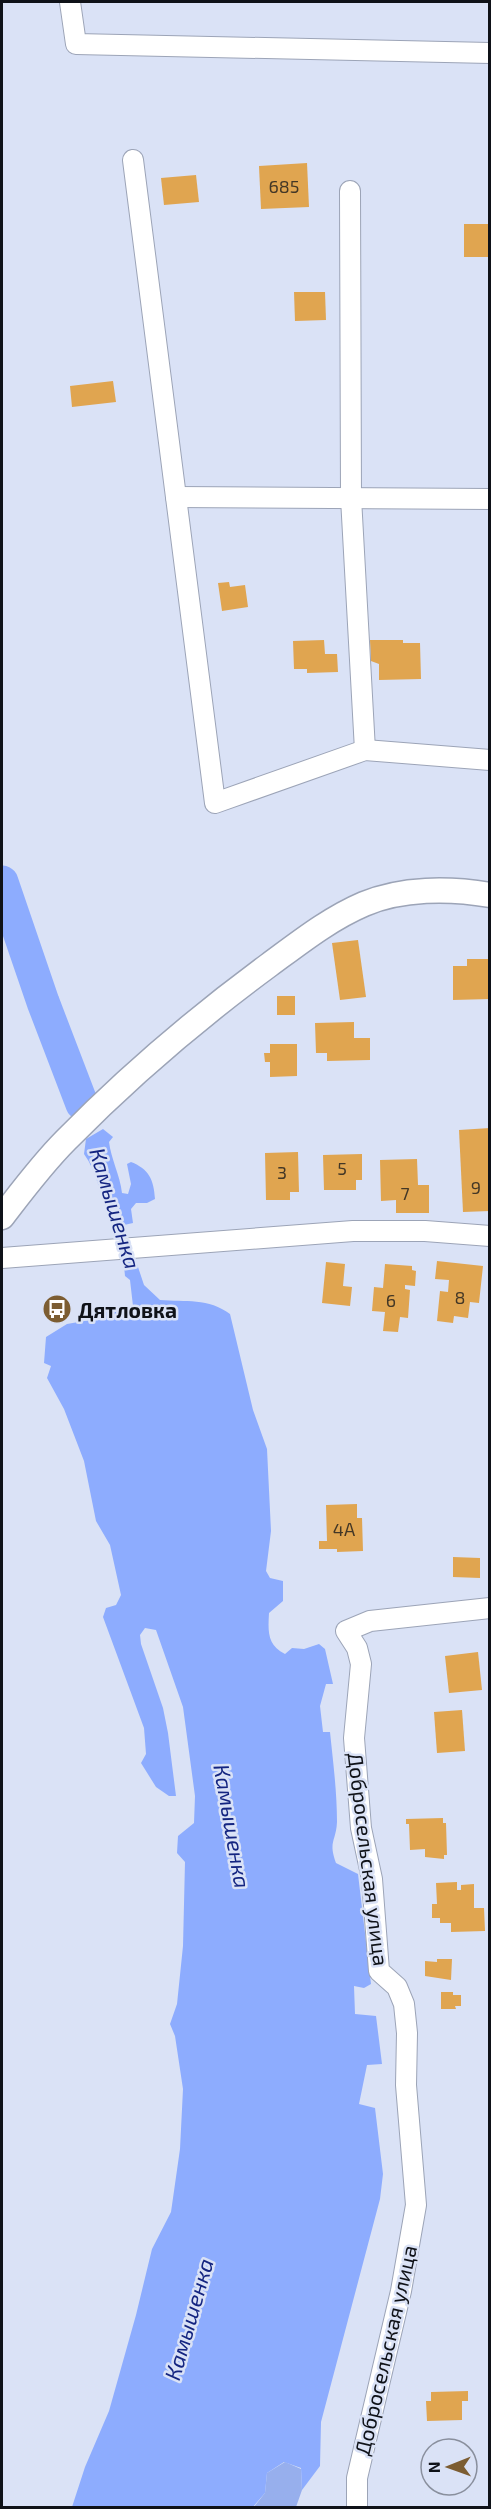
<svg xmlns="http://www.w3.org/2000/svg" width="491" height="2509" viewBox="0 0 491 2509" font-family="'Exo 2',sans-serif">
	<rect width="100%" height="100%" fill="#dae2f6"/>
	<!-- green -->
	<polygon fill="#97afed" points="285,2462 301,2469 302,2490 296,2507 253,2508 265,2493 267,2473"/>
	<!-- water -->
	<path fill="#8dacfe" d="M103,1129L113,1137L109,1142C111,1159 120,1175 122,1193L128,1194L131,1184L127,1164L131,1162C149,1169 154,1180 155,1199L147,1203H136L131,1209L133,1223L124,1225L144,1285L160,1300C185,1302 209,1298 230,1314L253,1410L267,1449L271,1531L266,1571L270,1578L283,1581V1601L269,1613C268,1631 267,1645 285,1654L292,1648L304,1649L319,1644L325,1649L333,1684H326L320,1706L323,1732H330C333,1761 337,1792 337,1822C336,1842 328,1841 336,1863L358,1874L371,1984L364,1988L354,1986L355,2014L376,2016L382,2064L367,2065L359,2104L375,2108L383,2174L380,2199L321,2422L320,2466L302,2490L301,2468L284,2462L267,2473L265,2493L253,2507H72L85,2467L109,2411L136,2315L152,2249L171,2212L180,2149L183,2089L175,2036L170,2024L177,2004L183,1946L185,1862L177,1853L178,1836L194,1823L195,1796L183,1707L156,1630L145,1628L140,1635L141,1644L163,1708L168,1733L176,1796H169L156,1787L141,1763L146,1754L144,1728L103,1617L106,1608L116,1605L121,1595L110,1545L96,1521L84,1461L64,1409L47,1378L51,1366L44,1363L46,1337L67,1324L90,1320L107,1310L128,1314L133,1306L130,1280L125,1276C123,1252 116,1233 107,1211C99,1191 97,1172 84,1154L86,1139Z"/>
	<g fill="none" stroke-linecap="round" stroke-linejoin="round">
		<!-- river -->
		<polyline stroke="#8dacfe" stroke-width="33" points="2,882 43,1002 82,1104"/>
	</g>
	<!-- building -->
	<g fill="#e0a550">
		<polygon points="307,163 309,207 261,209 259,166"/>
		<polygon points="196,175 199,202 164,205 161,178"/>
		<rect x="464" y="224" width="26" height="33"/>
		<polygon points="294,292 325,292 326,320 295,321"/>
		<polygon points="113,381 116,402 72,407 70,386"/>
		<polygon points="229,582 230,587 245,585 248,607 222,611 218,583"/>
		<polygon points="324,640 325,654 337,654 338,672 307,673 307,669 294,669 293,641"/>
		<polygon points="370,640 403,640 403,643 420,643 421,679 379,680 379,664 371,661"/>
		<polygon points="358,940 366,997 340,1000 332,943"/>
		<polygon points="467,959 490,959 490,999 453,1000 453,966 467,966"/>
		<rect x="277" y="996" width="18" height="19"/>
		<polygon points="354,1022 354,1038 370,1038 370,1060 327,1061 327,1053 316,1053 315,1023"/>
		<polygon points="270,1044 297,1044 297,1076 270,1077 270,1062 265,1062 264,1053 270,1053"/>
		<polygon points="490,1128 490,1211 463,1212 459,1130"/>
		<polygon points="298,1152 299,1192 290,1192 290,1200 266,1200 265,1153"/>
		<polygon points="362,1154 362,1180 356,1180 356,1190 324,1190 323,1155"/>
		<polygon points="417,1159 418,1185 429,1185 429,1213 396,1213 396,1200 381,1201 380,1160"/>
		<polygon points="437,1261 483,1266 479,1303 470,1302 468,1318 454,1316 453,1323 437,1321 440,1291 448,1292 449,1280 435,1279"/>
		<polygon points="326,1262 345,1264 343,1286 352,1287 350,1306 322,1303"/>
		<polygon points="385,1264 412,1266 412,1270 416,1271 415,1286 405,1285 405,1289 410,1290 408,1318 400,1317 398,1332 383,1331 385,1312 372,1311 374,1287 383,1288"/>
		<polygon points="357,1504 357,1518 362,1518 363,1551 337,1552 337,1549 319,1549 319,1541 327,1541 326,1505"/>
		<polygon points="453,1557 480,1558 480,1578 453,1577"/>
		<polygon points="478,1652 482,1690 449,1693 445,1656"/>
		<polygon points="462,1710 465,1751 437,1753 434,1712"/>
		<polygon points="443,1818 443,1823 446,1823 447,1855 444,1855 444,1859 425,1857 425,1849 410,1850 409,1824 406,1824 406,1819"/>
		<polygon points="457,1882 457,1890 461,1890 461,1885 474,1884 474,1908 484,1908 485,1931 451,1932 451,1923 440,1923 440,1918 432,1918 432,1904 437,1904 436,1883"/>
		<polygon points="437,1959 452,1959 451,1980 425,1976 425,1961 437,1962"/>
		<polygon points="441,1992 453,1992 453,1995 461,1995 461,2006 455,2006 456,2009 441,2009"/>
		<polygon points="468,2391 468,2401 462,2401 462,2420 427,2421 426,2401 431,2401 431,2392"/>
	</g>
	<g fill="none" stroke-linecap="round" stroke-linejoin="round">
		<!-- minor casing -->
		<g stroke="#9ca4b7" stroke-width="22">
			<g id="minor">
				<polyline points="70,2 76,44 490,53"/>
				<polyline points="133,160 215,803 365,750 490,760"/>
				<polyline points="350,191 351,498 365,750"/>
				<polyline points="176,497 490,499"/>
				<polyline points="2,1258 353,1231 425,1231 490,1236"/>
				<polyline points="357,2508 357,2478 401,2291 416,2205 406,2085 407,2033 404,2004 397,1987 379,1971 372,1879 361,1828 354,1738 361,1664 357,1648 346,1631 370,1621 490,1608"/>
			</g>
		</g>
		<!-- tertiary casing -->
		<g stroke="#9ca4b7" stroke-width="27">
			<path id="tertiary" d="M2,1217C22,1191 42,1164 66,1140C128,1077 197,1018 269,965C299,943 329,919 364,904C402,888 449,888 490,895"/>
		</g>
		<!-- minor -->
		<use href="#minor" stroke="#fff" stroke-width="20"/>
		<!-- tertiary -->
		<use href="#tertiary" stroke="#fff" stroke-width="24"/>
	</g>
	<!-- icons -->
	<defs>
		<g id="bus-disc" transform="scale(1.5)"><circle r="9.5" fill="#7c5d32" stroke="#dae2f6"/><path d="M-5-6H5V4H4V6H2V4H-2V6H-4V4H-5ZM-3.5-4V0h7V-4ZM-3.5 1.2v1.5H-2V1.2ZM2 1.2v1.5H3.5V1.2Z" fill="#fff"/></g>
	</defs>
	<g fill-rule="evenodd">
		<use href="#bus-disc" x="57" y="1309"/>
	</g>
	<g text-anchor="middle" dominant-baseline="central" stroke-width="5" stroke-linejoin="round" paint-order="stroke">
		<!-- number labels -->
		<g font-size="18" fill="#433726">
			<text x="284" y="186">685</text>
			<text x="342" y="1168">5</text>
			<text x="282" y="1172">3</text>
			<text x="476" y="1187">9</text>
			<text x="405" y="1193">7</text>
			<text x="460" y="1297">8</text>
			<text x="391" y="1300">6</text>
			<text x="344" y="1529">4А</text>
		</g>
		<!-- poi labels -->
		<g font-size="21" font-weight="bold" fill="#0f1218" stroke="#dae2f6" text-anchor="start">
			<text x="78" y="1309">Дятловка</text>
		</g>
		<!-- street labels -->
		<g font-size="21" fill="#0f1218" stroke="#dae2f6">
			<text transform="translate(369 1859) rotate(83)">Добросельская улица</text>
			<text transform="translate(385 2350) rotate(-77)">Добросельская улица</text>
		</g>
		<!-- water labels -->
		<g font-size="22" font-style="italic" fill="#142581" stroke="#dae2f6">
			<text transform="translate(116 1208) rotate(73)">Камышенка</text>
			<text transform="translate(233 1826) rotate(80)">Камышенка</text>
			<text transform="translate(188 2319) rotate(-74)">Камышенка</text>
		</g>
	</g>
	<!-- border -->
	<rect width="491" height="2509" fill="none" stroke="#0f1218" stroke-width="6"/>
	<!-- north arrow -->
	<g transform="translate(449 2467) rotate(269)"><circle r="28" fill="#dae2f6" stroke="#898f9d" stroke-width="1.5"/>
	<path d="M0-4.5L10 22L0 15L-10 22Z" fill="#7c5d32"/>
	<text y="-9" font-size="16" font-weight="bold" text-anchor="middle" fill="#0f1218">N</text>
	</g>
</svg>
